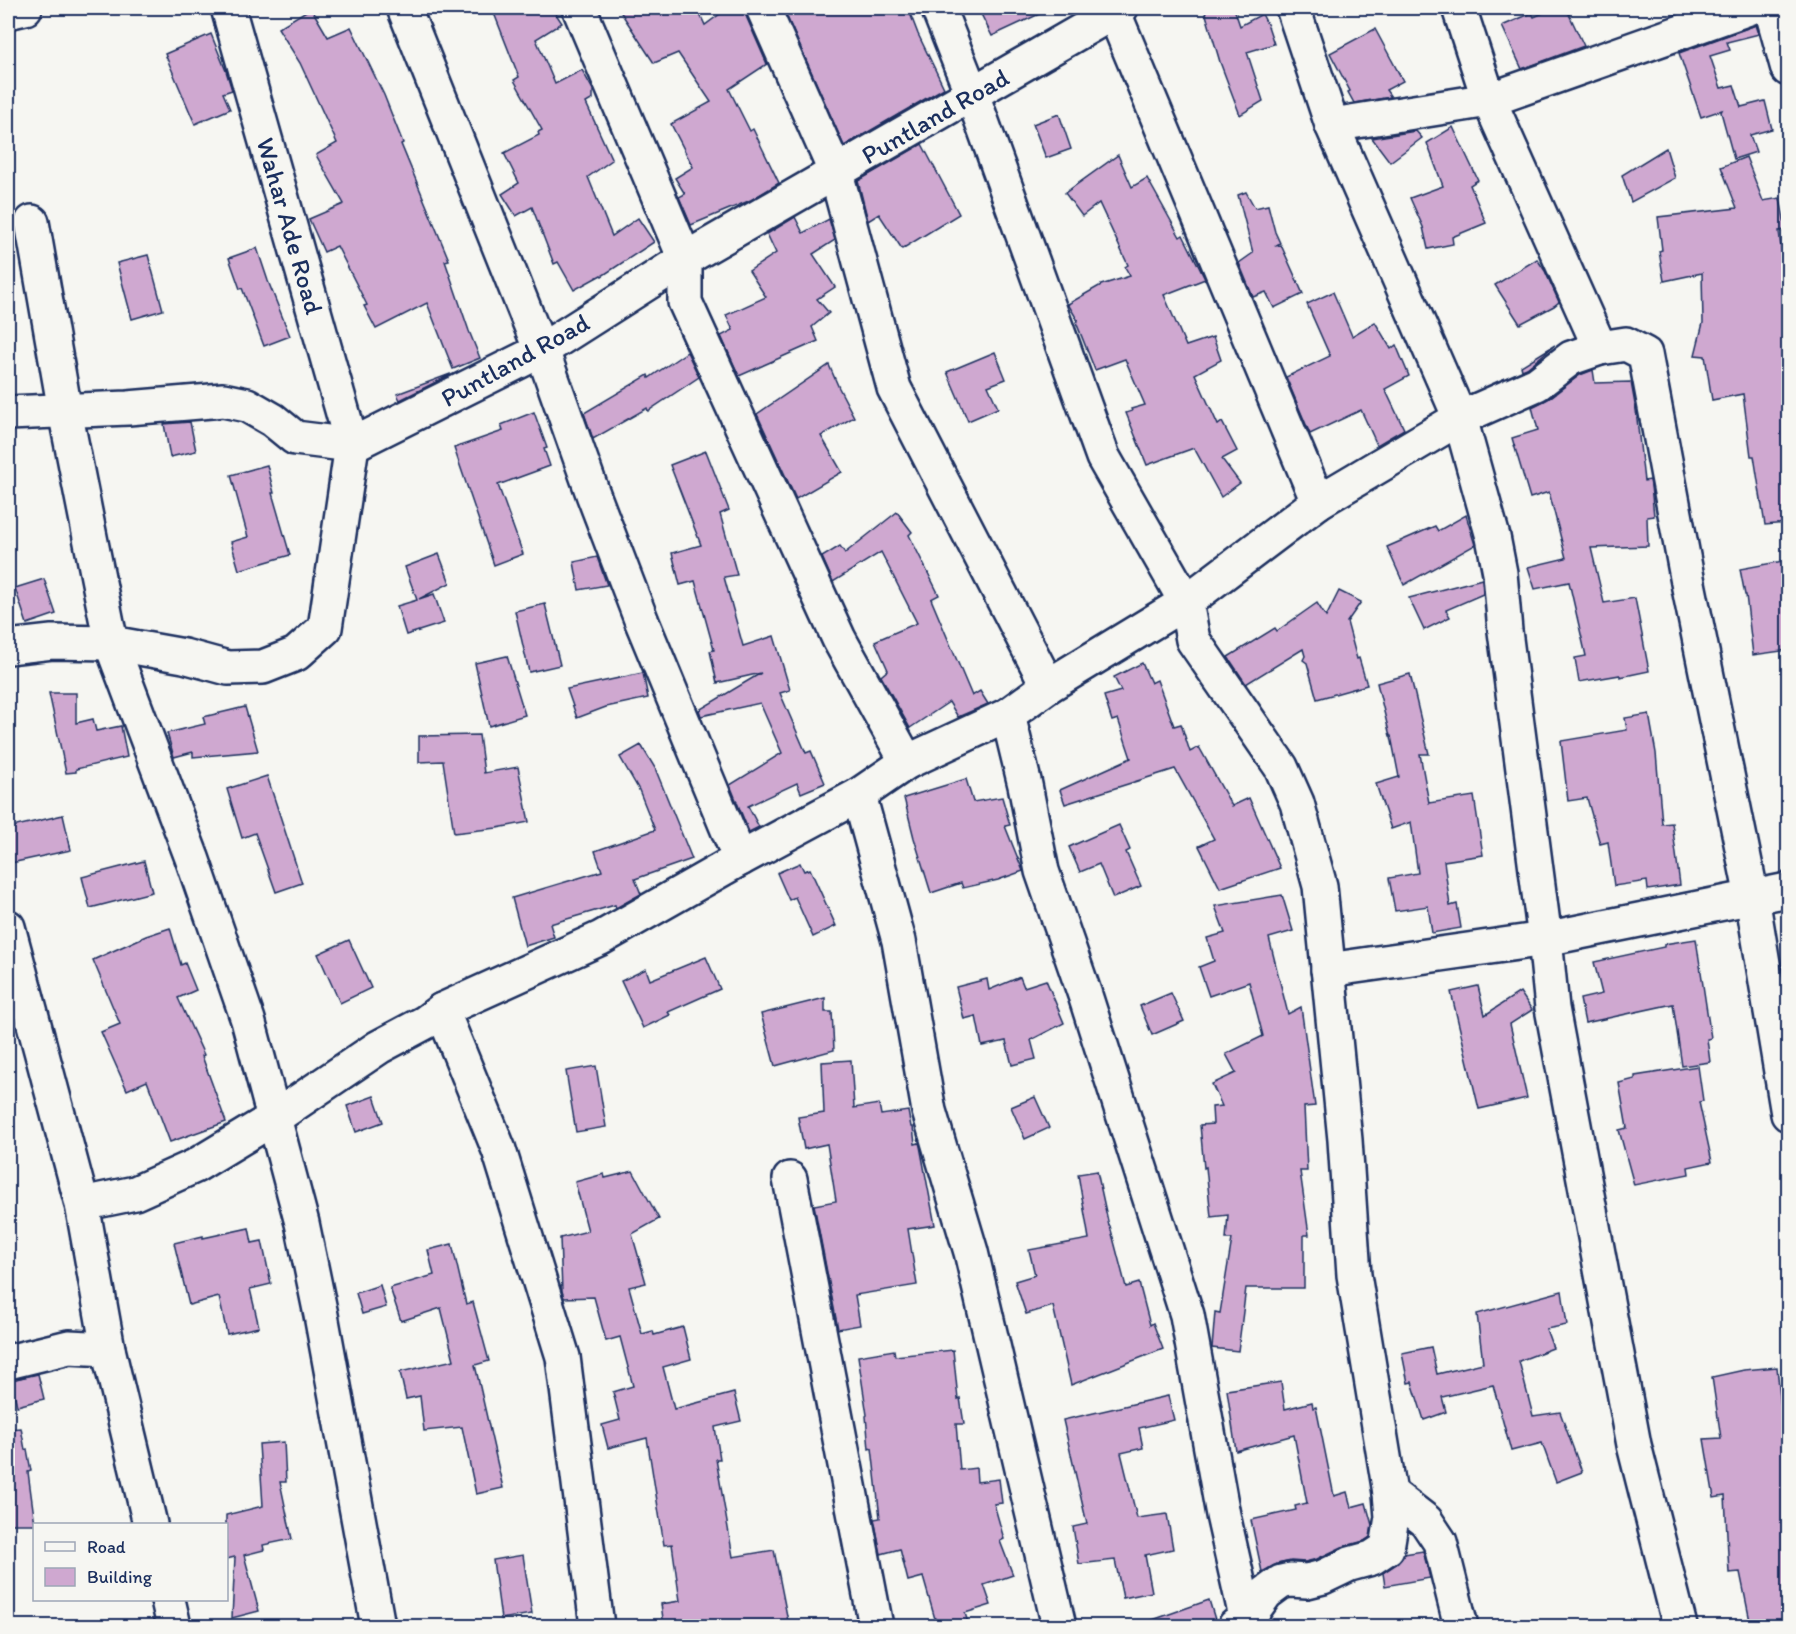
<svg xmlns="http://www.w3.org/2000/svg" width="1796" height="1634" viewBox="0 0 1796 1634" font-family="Itim,sans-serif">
	<rect width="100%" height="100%" fill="#f6f6f2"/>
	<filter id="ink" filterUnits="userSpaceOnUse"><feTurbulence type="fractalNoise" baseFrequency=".0167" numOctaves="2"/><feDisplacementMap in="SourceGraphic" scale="12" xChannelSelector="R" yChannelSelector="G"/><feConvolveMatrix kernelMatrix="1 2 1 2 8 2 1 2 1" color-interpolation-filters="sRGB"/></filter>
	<g filter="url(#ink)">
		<!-- building -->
		<g fill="#cfa8d0" stroke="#1b2f5e" stroke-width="1.5">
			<polygon points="311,8 328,37 351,27 384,95 403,143 401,144 449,260 445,261 469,331 480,358 453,369 427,303 376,329 364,306 367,305 337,246 324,252 309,219 344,204 316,155 337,143 300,63 278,28"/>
			<polygon points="492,8 552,8 562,23 536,39 555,84 582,70 593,90 593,99 586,103 612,160 588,177 612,236 638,218 654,242 602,276 601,275 574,290 558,262 554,264 532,207 516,216 502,194 519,183 504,153 539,135 538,132 542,130 514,80 519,77"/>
			<polygon points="618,8 697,8 705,25 728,8 745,8 746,16 767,64 729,89 750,131 753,129 779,183 751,200 691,225 679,197 685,194 675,178 693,167 671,124 711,102 678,53 654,63"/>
			<polygon points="783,8 908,8 918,34 944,88 844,146"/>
			<polygon points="978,8 1052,8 992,36"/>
			<polygon points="1204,8 1234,8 1240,26 1262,14 1268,26 1274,44 1247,52 1263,101 1240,115 1220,62"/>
			<polygon points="1554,8 1566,8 1584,46 1522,69 1502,26 1532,13 1534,17"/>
			<polygon points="1756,25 1759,34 1727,42 1730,50 1710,56 1721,88 1734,85 1741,107 1765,101 1772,129 1750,135 1756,152 1734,159 1721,112 1722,110 1701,117 1679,53"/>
			<polygon points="1375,29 1403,81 1386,90 1391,97 1354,103 1348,92 1350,91 1330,53"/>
			<polygon points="211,34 226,71 232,90 223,93 230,109 195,124 165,54"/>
			<polygon points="1059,114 1071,149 1046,158 1033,124"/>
			<polygon points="1453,127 1478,180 1470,185 1486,223 1452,237 1453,244 1428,249 1423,227 1410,198 1443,186 1427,143"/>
			<polygon points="1416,131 1422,138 1390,162 1372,138"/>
			<polygon points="922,144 959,214 902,249 879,214 868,221 858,181"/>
			<polygon points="1666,148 1675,178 1631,202 1622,175"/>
			<polygon points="1118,155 1132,187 1147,178 1180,237 1183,235 1205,279 1164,295 1186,346 1213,337 1221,360 1195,374 1218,425 1222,422 1237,451 1222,459 1240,483 1221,497 1194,448 1147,465 1126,413 1132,411 1131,409 1145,405 1125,359 1095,370 1076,322 1078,321 1068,304 1101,285 1130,276 1125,267 1128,265 1099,203 1082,216 1065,193"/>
			<polygon points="1746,157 1763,201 1780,198 1786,230 1779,231 1788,305 1788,523 1765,525 1754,456 1751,456 1743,394 1712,400 1705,356 1695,355 1703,323 1702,273 1664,281 1659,251 1662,250 1658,217 1737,208 1721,167"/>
			<polygon points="1246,192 1255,208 1268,205 1275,232 1280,243 1275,246 1281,245 1303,294 1274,308 1266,292 1253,297 1239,263 1253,253 1238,195"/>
			<polygon points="795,217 803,233 829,219 835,240 813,254 835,287 817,299 829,313 812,327 818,341 739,376 721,336 733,330 726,315 766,297 749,271 776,253 767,234"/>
			<polygon points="257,248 268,281 290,336 264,346 242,288 240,289 229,258"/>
			<polygon points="148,255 163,310 132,319 117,263"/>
			<polygon points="1537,259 1545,271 1559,302 1554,306 1520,324 1495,285"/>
			<polygon points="1333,292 1352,336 1375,322 1391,349 1396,345 1409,376 1385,389 1404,429 1377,445 1361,410 1310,434 1286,377 1330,356 1307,304"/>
			<polygon points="1555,345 1527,368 1522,370 1521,366"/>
			<polygon points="687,352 699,377 648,411 647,408 593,439 584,413 648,375 649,378"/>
			<polygon points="995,352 1006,379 988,386 998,408 968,421 947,372"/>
			<polygon points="829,365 839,388 854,417 821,436 842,472 796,499 757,414"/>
			<polygon points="1593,370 1595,383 1631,382 1636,410 1644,481 1650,480 1651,486 1654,516 1647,517 1648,546 1591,548 1604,603 1635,598 1649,671 1620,677 1620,675 1579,682 1575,658 1586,656 1569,582 1535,589 1528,567 1566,558 1549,492 1530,498 1512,438 1538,430 1532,407 1548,399 1580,375"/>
			<polygon points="450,374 450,375 400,400 397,394"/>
			<polygon points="534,412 547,448 544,449 550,466 498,485 523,554 494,565 454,448 503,431 501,425"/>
			<polygon points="190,422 196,451 170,457 164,424"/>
			<polygon points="706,451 729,510 720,514 737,575 724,577 743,646 774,636 790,690 780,693 806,753 811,751 825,783 801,793 797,783 748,806 759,827 749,832 730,785 782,753 760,703 701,716 699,710 761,673 717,683 710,651 714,650 695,581 680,585 672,553 701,545 670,465"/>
			<polygon points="267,465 274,493 272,493 290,555 239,570 231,542 248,537 231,475"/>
			<polygon points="897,512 912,532 909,535 939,595 931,599 972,696 980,691 988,704 958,717 949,702 910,728 881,676 888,670 875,641 917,623 881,552 833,582 822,557 840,546 845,553"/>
			<polygon points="1466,515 1475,545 1404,585 1387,547 1435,526 1438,531"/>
			<polygon points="439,554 450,583 419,599 434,594 444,623 406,635 397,606 417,600 405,567"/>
			<polygon points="597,557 607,585 579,590 574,562"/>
			<polygon points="1788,560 1788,650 1753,655 1746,595 1745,595 1740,569"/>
			<polygon points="44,579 56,614 27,624 15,588"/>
			<polygon points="1482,579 1483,594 1446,610 1450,617 1424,630 1409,598"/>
			<polygon points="1339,591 1361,602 1347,622 1357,659 1359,658 1367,685 1317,699 1307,663 1303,660 1305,656 1303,649 1246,684 1228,657 1275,628 1277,631 1317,603 1326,617"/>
			<polygon points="545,604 560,665 529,672 515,611"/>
			<polygon points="507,656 525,715 489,726 475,663"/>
			<polygon points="1142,663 1151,683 1157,680 1174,726 1181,724 1190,752 1199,747 1232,806 1249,798 1280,868 1220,888 1199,846 1214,839 1175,769 1065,804 1060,790 1131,758 1118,719 1112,721 1104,696 1121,691 1114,677"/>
			<polygon points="643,673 648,698 606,707 577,718 567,689"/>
			<polygon points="1410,674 1429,754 1420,754 1429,803 1474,796 1483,855 1444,861 1450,906 1457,904 1461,928 1432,933 1428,906 1395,911 1389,878 1418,873 1411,822 1391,829 1376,784 1399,777 1391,736 1390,736 1377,683"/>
			<polygon points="49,693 76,693 76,723 93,719 96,731 121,726 127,757 76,769 76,772 66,773"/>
			<polygon points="245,707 258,751 193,757 193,752 174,757 167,733 205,724 203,717"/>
			<polygon points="1649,714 1656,753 1662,824 1672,823 1680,885 1648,890 1647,881 1614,886 1608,842 1600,844 1587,798 1568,801 1561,741 1627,730 1625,718"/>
			<polygon points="479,735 484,773 518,767 529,822 497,828 454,833 443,761 419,762 419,736"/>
			<polygon points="641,745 655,768 692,859 635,879 641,894 616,908 615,905 550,924 554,937 525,946 512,898 602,871 595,851 655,830 639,790 620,757"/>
			<polygon points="267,776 302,883 276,892 255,833 242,838 227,789"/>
			<polygon points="966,779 973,802 1002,797 1010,825 1005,826 1023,871 998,880 963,888 961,883 931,893 914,838 904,798"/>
			<polygon points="63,815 71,850 11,863 8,849 8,828"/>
			<polygon points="1119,825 1130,850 1126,852 1141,886 1113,898 1099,864 1080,872 1069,847"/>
			<polygon points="144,861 152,892 90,908 82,877"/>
			<polygon points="800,863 804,871 810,869 836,926 813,937 795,897 789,900 777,873"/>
			<polygon points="1282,895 1293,931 1269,938 1288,1014 1301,1007 1315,1106 1304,1107 1307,1171 1300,1171 1309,1235 1304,1235 1304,1288 1246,1288 1238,1351 1212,1348 1215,1312 1220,1313 1232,1239 1226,1239 1228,1215 1211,1217 1206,1167 1204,1168 1200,1125 1213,1124 1212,1107 1222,1106 1212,1084 1236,1073 1226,1054 1263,1036 1249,982 1209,996 1199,967 1214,961 1207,938 1225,933 1215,906"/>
			<polygon points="170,928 181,965 185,963 196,990 178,998 204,1055 202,1056 226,1122 170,1142 147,1081 127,1090 101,1032 120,1024 93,960 146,936"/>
			<polygon points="1696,939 1711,1038 1707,1039 1710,1062 1682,1066 1673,1004 1585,1023 1580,999 1602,994 1594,962 1664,947 1664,944"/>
			<polygon points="349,940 371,988 340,1003 318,954"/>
			<polygon points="706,957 720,989 668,1012 670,1015 643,1028 621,981 646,969 650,980"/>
			<polygon points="1020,977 1024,987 1046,980 1064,1023 1031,1040 1036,1059 1012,1065 1006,1041 982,1046 976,1016 964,1019 956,987 987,979 989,990"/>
			<polygon points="1478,986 1485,1015 1520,992 1532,1010 1510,1024 1527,1098 1479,1109 1451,992"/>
			<polygon points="1171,993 1184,1021 1152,1035 1140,1006"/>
			<polygon points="825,998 825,1012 832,1012 834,1050 775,1066 761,1014"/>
			<polygon points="851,1060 854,1108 879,1104 881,1115 908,1111 911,1127 913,1127 915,1144 919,1143 920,1146 935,1225 908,1229 917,1285 855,1295 860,1325 838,1329 814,1205 836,1201 827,1144 804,1149 798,1117 824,1113 822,1062"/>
			<polygon points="596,1066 606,1127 576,1132 566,1071"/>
			<polygon points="1698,1066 1703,1101 1699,1102 1712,1162 1688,1167 1689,1174 1634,1185 1619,1130 1627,1128 1619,1083 1635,1079 1635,1076"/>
			<polygon points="374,1096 383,1122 356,1132 347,1106"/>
			<polygon points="1035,1097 1049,1128 1025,1139 1011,1107"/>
			<polygon points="633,1171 659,1219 632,1234 646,1283 629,1287 642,1334 653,1331 654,1335 683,1327 691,1359 663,1367 674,1409 734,1393 741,1421 715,1427 720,1459 716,1459 733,1557 774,1550 789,1626 664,1626 661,1604 680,1601 672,1544 664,1545 647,1438 608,1448 602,1425 620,1420 613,1392 633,1386 620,1337 606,1341 594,1297 564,1298 562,1291 560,1238 588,1231 575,1182 604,1174 605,1178"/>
			<polygon points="1097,1171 1109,1226 1110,1226 1126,1287 1139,1283 1150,1325 1153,1323 1163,1349 1071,1385 1053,1306 1026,1314 1015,1281 1035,1275 1029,1250 1089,1239 1078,1174"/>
			<polygon points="249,1228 252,1243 262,1241 271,1284 250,1289 259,1327 227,1334 219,1297 189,1305 174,1243 203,1236 203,1238"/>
			<polygon points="452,1244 466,1304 473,1302 489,1361 475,1365 503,1488 476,1494 462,1427 424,1431 420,1396 406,1399 400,1372 454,1360 441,1308 401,1321 390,1288 434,1275 428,1250"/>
			<polygon points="380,1285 386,1307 362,1314 356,1293"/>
			<polygon points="1562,1291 1567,1325 1546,1329 1553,1348 1519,1361 1533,1416 1560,1412 1582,1472 1556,1482 1542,1443 1511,1451 1493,1385 1442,1397 1446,1412 1424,1420 1412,1382 1408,1383 1402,1353 1431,1347 1437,1374 1483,1363 1477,1314"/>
			<polygon points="894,1350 895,1356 953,1350 958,1399 960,1398 964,1424 956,1424 960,1470 976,1468 977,1482 999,1479 1002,1503 994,1504 1004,1539 1000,1541 1013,1575 984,1585 991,1605 965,1613 969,1626 937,1626 923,1577 908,1581 900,1549 881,1554 874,1519 880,1518 872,1448 869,1449 866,1416 867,1415 858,1356"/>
			<polygon points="1777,1367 1783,1428 1788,1427 1788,1619 1780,1622 1781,1626 1751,1626 1740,1572 1729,1573 1725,1496 1714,1498 1704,1439 1721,1438 1712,1377 1744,1370"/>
			<polygon points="38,1374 44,1399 17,1406 11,1380"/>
			<polygon points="1281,1382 1285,1409 1312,1402 1313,1408 1316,1407 1334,1496 1347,1492 1351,1507 1366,1503 1372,1525 1370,1537 1364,1541 1342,1547 1317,1559 1305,1562 1291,1561 1277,1564 1262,1572 1251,1520 1296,1510 1295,1506 1307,1503 1294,1435 1236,1451 1227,1390"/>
			<polygon points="1168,1396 1174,1420 1139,1428 1143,1448 1121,1453 1137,1518 1167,1514 1173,1549 1145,1555 1152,1592 1123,1598 1115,1560 1079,1564 1073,1527 1087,1524 1063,1420"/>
			<polygon points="21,1428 25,1450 27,1449 31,1471 28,1472 35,1524 8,1524 8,1429"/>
			<polygon points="284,1442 286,1482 280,1482 292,1539 263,1545 264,1550 244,1555 259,1611 232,1618 235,1557 226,1559 226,1515 263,1506 259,1444"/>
			<polygon points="1423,1551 1430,1578 1385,1586 1383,1573 1398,1563 1404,1554"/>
			<polygon points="523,1555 532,1614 501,1619 493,1560"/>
			<polygon points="1209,1600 1217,1626 1145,1626 1144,1623"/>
		</g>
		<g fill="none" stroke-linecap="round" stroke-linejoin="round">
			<!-- street casing -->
			<g stroke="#1b2f5e" stroke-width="38">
				<g id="street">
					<polyline points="404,8 535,336 542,350 593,494 642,622 740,859"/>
					<polyline points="579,8 685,259 685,302 839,639 907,762"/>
					<polyline points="763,8 836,173 894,388 1048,686"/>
					<polyline points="938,8 972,94 1103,457 1186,602 1193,640 1281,767 1297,803 1320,886 1345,1140 1354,1275 1390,1493 1392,1517 1387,1548 1372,1558 1350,1564 1323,1577 1307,1581 1290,1580 1281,1582 1266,1593 1250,1615 1235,1626"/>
					<polyline points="1112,8 1318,502"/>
					<polyline points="1293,8 1332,125 1460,418 1493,537 1500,573 1505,631 1545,939 1552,1008 1634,1445 1680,1626"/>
					<polyline points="1459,8 1489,100 1600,348"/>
					<polyline points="1771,8 1788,69"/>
					<polyline points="8,12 25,8"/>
					<polyline points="1332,125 1489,100 1749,8"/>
					<polyline points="32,222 65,411 111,643 192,858 248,1020 302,1223 321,1315 378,1626"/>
					<polyline points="8,413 128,408 223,400 247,405 273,420 295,438 352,445"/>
					<polyline points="352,445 542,350 685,259 1121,8"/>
					<polyline points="8,647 52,642 111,643 184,656 228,668 263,667 296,654 325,628 352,445 228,8"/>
					<polyline points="1008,715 1025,785 1042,871 1085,995 1187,1315 1223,1515 1248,1626"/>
					<polyline points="859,795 899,941 929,1111 971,1252 1059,1626"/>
					<polyline points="8,927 82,1204 108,1349 150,1524"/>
					<polyline points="1328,970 1545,939 1788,890"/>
					<polyline points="442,1010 499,1150 563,1357 597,1626"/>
					<polyline points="790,1179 876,1626"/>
					<polyline points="82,1204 135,1193 195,1166 274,1118 379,1047 426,1022 442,1010 601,938 740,859 859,795 907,762 1008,715 1048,686 1186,602 1318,502 1460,418 1537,384 1571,358 1600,348 1626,344 1645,354 1689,588 1752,897 1788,1114"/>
					<polyline points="8,1362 69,1347 108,1349"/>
					<polyline points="1390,1493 1426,1521 1440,1542 1461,1626"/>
					<polyline points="168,1600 174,1626"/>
				</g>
			</g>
			<!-- street -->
			<use href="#street" stroke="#f6f6f2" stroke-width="33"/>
		</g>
	</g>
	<g text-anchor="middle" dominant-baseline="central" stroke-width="4.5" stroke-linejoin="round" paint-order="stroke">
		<!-- street labels -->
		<g font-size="26" fill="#1b2f5e" stroke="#f6f6f2">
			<text transform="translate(935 116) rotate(-30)">Puntland Road</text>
			<text transform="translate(290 226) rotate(74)">Wahar Ade Road</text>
			<text transform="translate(515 360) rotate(-29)">Puntland Road</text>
		</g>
	</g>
	<!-- margin -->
	<rect width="1796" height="1634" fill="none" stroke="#f6f6f2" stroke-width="30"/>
	<rect x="15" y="15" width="1766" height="1604" fill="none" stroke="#1b2f5e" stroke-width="2" filter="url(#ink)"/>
	<!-- legend -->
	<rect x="33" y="1523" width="195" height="78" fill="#f6f6f2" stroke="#9ea6b7" stroke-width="1.5"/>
	<rect x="45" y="1542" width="30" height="9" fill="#f6f6f2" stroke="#9ea6b7" stroke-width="1.5"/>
	<text x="87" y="1553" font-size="18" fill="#1b2f5e">Road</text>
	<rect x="45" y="1568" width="30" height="18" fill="#cfa8d0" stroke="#9ea6b7" stroke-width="1.5"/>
	<text x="87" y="1583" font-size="18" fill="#1b2f5e">Building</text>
</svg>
